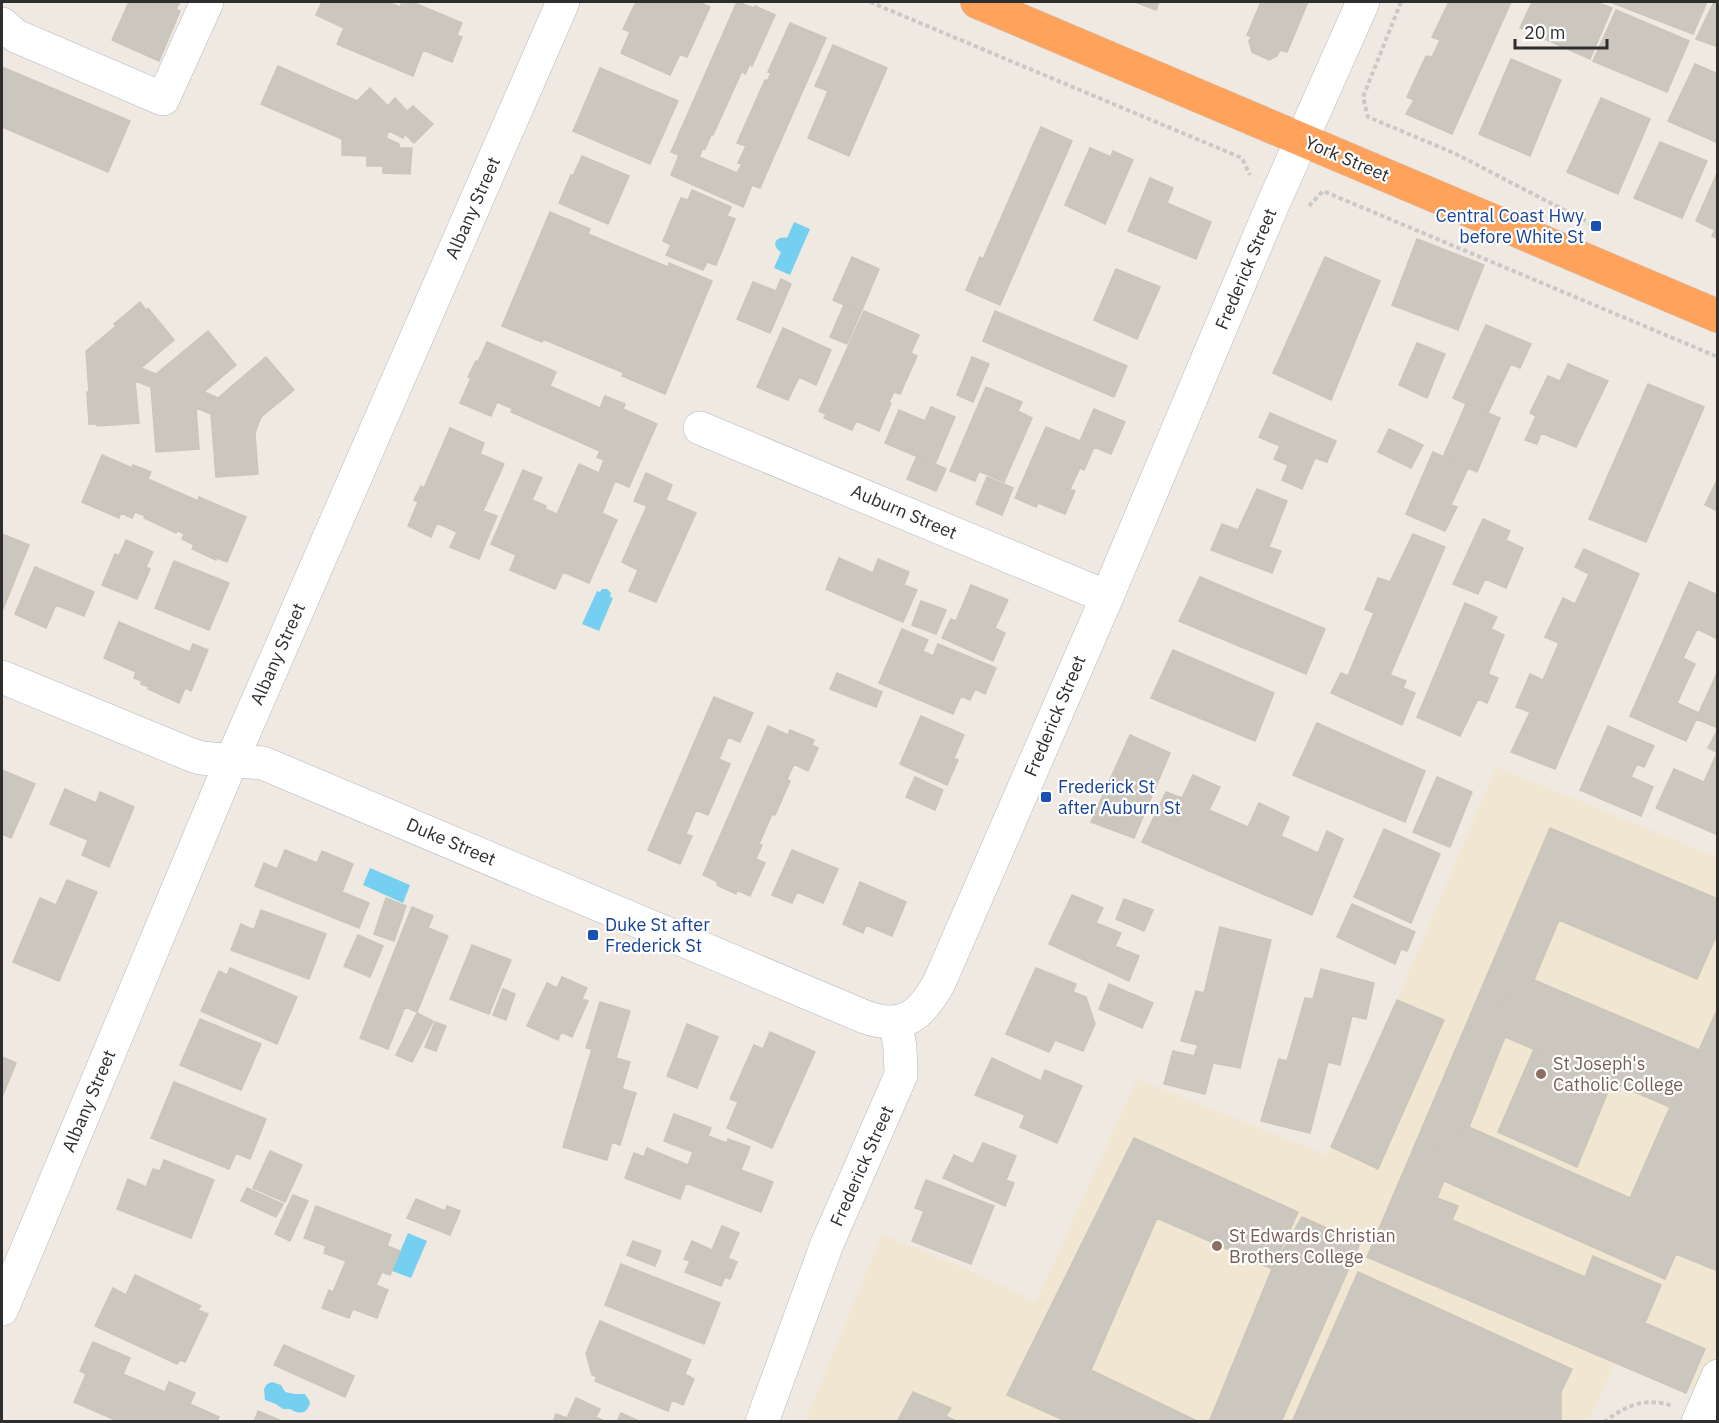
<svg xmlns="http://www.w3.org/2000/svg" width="1719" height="1423" viewBox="0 0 1719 1423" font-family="'IBM Plex Sans',sans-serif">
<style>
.education{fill:#f0e6d1}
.water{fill:#75cff0}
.building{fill:#cbc7bf;stroke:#cbc5ba;stroke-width:1.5}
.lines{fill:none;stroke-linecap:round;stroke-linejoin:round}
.minor-casing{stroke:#b4b7c1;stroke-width:34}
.highway-casing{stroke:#c9c9c9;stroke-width:34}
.path{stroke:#c9c9c9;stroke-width:4;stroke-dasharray:4.5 3;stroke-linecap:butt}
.minor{stroke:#fff;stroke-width:33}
.highway{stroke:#ffa35c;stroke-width:33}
.transit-dot{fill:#1a4fb4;stroke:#fff;stroke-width:2}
.education-dot{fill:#8d6e63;stroke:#fff;stroke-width:2}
.labels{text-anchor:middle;stroke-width:4.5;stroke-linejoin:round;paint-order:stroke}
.street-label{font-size:18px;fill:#2e2e2e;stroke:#fff}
.transit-label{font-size:18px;fill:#164399;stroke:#fff;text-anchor:start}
.education-label{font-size:18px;fill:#785e54;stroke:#fff;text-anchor:start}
</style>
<rect width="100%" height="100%" fill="#efe9e1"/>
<!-- education -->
<path class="education" d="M1496,767l221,90v543l-28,-12 -3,5 -71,-30 -26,58 -784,1 77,-188 87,36 67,32 101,-223 190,76 70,-155z"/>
<!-- water -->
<path class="water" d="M794,222l16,7 -20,46 -16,-7 7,-16c-11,-6 -5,-17 6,-14z
M602,589h5l4,4 -1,4 3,1 -14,33 -17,-7 15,-33 3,1z
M370,868l40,17 -7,18 -40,-18z
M408,1233l19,8 -16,37 -19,-7z
M272,1382l9,3 4,7 10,2h10l5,8c-2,12 -11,13 -20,7h-7l-7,-5 -11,-4 -1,-11 3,-5z"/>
<!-- building -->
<path class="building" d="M129,2h51l-4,7 4,2 -21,50 -47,-21z
M322,2h66l12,5 2,-5h10l50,21 -5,12 5,2 -10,25 -29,-12 -10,26 -76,-32 7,-16 -28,-13z
M636,2h62l12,5 -23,50 -7,-3 -10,21 -49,-22 9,-21 -7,-3z
M737,2l17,6 1,-2 20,9 -23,51 -1,-4 -6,12 -3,-3 -29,64 -1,-2 -7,16 -2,-1 -4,9 38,16 5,-9 -4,-1 8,-17 -9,-3 28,-63 2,1 4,-8 -3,-1 22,-49 36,15 -66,150 -8,-3 -9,22 -72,-32 8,-20 -8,-3z
M1135,2h24l-3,8z
M1261,2h47l-21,50 -7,-2 -3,6 -8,4 -17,-8 -3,-11 2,-4 -4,-2z
M1449,2h62l-59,132 -46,-20 8,-14 -7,-3 19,-41 6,1 8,-17 -8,-3z
M1532,2h64l16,6 -22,51 -70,-31z
M1610,2h97l-14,32z
M1714,2h4v45l-22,-8z
M1616,10l73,31 -22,51 -74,-31z
M833,45l54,23 -38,88 -41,-18 20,-47 -13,-5z
M1511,59l50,21 -31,76 -51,-22z
M1695,64l23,10v64l-2,4 -48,-21z
M278,66l79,35 13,-13 18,18 7,-8 12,13 6,-5 20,18 -19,19 -9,-9 -2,4 -14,-7 -3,7 13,6v4h13l-2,26 -27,-1v-7h-16v-10l-25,-1v-16l-81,-35z
M2,67l128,54 -22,51 -106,-45z
M600,68l78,33 -28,63 -77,-33z
M1601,98l49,21 -32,75 -51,-22z
M1041,127l31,14 -72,164 -34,-15 14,-33 3,2z
M1660,142l47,19 -25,57 -48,-20z
M1090,148l21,9 2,-6 20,9 -28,64 -40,-19z
M582,156l47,20 -21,48 -49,-21 12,-28 2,1z
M1718,171v68l-6,-3 3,-6 -19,-9z
M1150,178l23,10 -6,15 44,19 -15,37 -68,-28z
M692,190l39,17 -4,9 8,3 -19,46 -9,-3 -4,8 -37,-15 5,-10 -8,-4 18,-43 7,2z
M550,212l40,17 -2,5 80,33 1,-4 43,18 -47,113 -43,-18 2,-3 -81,-34 -1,3 -40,-16z
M1417,239l67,26 -26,65 -66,-25z
M852,257l27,12 -18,43 -28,-12z
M1325,257l55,24 -49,119 -58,-27z
M1116,269l44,18 -23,52 -43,-19z
M781,279l10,5 -21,49 -33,-14 16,-37 23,9z
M140,302l6,8 2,-2 26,32 -33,28 15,6 52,-43 28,34 -32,27 14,6 48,-41 28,33 -33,27 -6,16 3,41 -42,3 -5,-63 -15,-6 3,41 -43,3 -5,-65 -16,-6 4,42 -42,3v-2h-8l-2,-32h2l-3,-41 30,-25 -2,-2z
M844,305l17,7 -14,32 -17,-7z
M864,311l55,24 -8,18 6,3 -17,38 -6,-2 -5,10 2,1 -12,28 -23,-10 -4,9 -28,-12 2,-4 -7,-3z
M995,311l132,55 -13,31 -131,-56z
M1486,325l45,19 -11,24 -9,-4 -23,49 -35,-15z
M783,328l48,22 -15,35 -17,-8 -11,23 -31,-13z
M487,342l69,30 -6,14 50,22 5,-12 20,8 -2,5 34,15 -28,63 -14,-6 -13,32 15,7 -28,63 -26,-11 -8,17 -45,-19 6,-15 -25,-11 32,-74 19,8 -10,22 14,6 -1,3 12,5 22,-50 20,9 5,-13 -7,-3 3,-6 -89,-39 2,-3 -16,-7 -6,14 -31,-13 11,-25 -3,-1 8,-16 2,1z
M1417,343l28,11 -18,44 -28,-13z
M972,357l17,7 -16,38 -16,-7z
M1568,364l40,17 -32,66 -35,-14 -4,11 -12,-4 11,-24 -6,-3 18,-37 12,5z
M1648,384l56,23 -58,135 -57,-23z
M986,387l36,15 -4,9 14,7 -28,64 -25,-11 -4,10 -25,-10z
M1466,404l34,14 -23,54 -34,-15z
M931,407l24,10 -20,47 -50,-21 14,-33 26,11z
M1094,409l31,13 -14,32 -17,-7 -10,23 -4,-2 -10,21 5,2 -10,23 -27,-11 -2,4 -21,-9 31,-71 34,14z
M1270,413l66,28 -9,21 -12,-4 -13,31 -20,-9 6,-15 -14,-6 6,-13 -21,-9z
M450,428l34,15 -4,11 24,10 -21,47 14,5 -18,43 -29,-12 7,-15 -20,-9 -6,14 -23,-11 10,-24 -4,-2 7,-14 3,2z
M1389,429l34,16 -12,23 -33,-16z
M1433,452l35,16 -17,37 6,2 -12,24 -39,-17z
M102,455l30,13 1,-3 18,7 -3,7 50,22 1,-4 47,20 -19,45 -10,-4 -1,2 -24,-11 2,-4 -12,-6 2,-5 -7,-4 -1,3 -32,-15 1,-2 -10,-4 -3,6 -11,-5 -2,5 -37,-16z
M917,456l29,13 -10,22 -29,-12z
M646,473l26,12 -6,15 30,13 -40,89 -27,-11 9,-21 -16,-8 25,-56 -13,-5z
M987,477l26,11 -11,27 -26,-11z
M1718,478v33l-13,-6z
M1257,489l30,12 -18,46 12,4 -9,22 -61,-23 11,-26 16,6z
M1483,519l27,12 -4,9 17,8 -17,40 -21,-9 -7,15 -25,-10z
M2,534l27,11 -26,64 -1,-1z
M1413,534l32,13 -55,128 -36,-14 20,-48 -9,-4 13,-31 12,4z
M126,540l27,12 -7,15 4,2 -13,30 -35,-14 13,-31 4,2z
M1584,549l55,25 -84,195 -44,-17 19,-40 -14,-5 14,-33 13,6 16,-37 -14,-6 18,-39 12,6 14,-30 -14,-7z
M839,558l34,15 5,-14 31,13 -5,13 13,5 -14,32 -77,-33z
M174,561l55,22 -20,47 -54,-22z
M35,567l59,25 -10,24 -28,-11 -10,23 -31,-14z
M1200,577l125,52 -19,45 -127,-53z
M1689,582l29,13v44l-21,-10 -14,29 12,6 -18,39 22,10 -13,28 -56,-25z
M971,585l37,15 -13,28 10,5 -12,28 -51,-23 9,-19 5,2z
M921,601l25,9 -10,24 -24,-9z
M1465,603l32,14 -6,12 13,6 -16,39 10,4 -11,25 -9,-4 -18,37 -43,-19z
M119,622l71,30 3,-8 15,6 -17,41 -6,-3 -6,15 -31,-14 1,-2 -8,-3 1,-3 -8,-3 2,-6 -32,-14z
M902,629l26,11 -5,11 10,5 5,-12 58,24 -11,26 -10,-5 -5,11 -9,-4 -8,18 -74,-31z
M1173,650l101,43 -19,48 -104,-43z
M1354,661l52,20 -3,7 12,5 -13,32 -71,-32 10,-20 7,3z
M1718,671v57l-22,-9z
M837,673l45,19 -6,15 -46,-18z
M714,697l39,16 -13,29 -12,-5 -9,22 11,5 -22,51 -12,-5 -10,24 6,2 -12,28 -32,-14z
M921,716l43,19 -10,23 4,2 -11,25 -47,-21z
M1317,723l108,48 -20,51 -112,-47z
M768,726l20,9 2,-5 24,10 -2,5 6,3 -10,23 -14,-7 -7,15 3,2 -15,34 -3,-1 -13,30 3,1 -6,14 9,4 -15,33 -13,-6 -1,4 -19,-9 1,-3 -15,-7z
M1608,726l46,20 -10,21 -7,-3 -6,13 22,10 -12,29 -61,-26z
M1718,729v24l-10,-5z
M1130,735l40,18 -36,85 -43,-16z
M1717,753l1,82 -62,-27 18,-39 30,13z
M2,770l33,14 -24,54 -9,-4z
M1193,775l27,12 -11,23 39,17 11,-24 30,14 -8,19 37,17 9,-22 16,8 -31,76 -170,-73 24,-50 16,6z
M915,777l28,13 -8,20 -29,-13z
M1437,777l35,15 -22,55 -37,-15z
M65,789l31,14 4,-11 34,15 -25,60 -27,-12 6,-15 -38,-16z
M1550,828l168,71v33l-21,47 -138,-59 -25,60 -35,21 6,36 -36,90 -34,20 9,34 -7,17 21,8 -6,14 133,57 8,-21 68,29 -16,38 60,26 -19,44 -319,-136z
M1384,829l56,25 -29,69 -57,-26z
M285,850l32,13 5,-12 31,13 -11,28 27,11 -10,25 -104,-42 9,-23 13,6z
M792,850l46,19 -15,34 -26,-11 -5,11 -20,-8z
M67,880l30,12 -38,89 -46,-19 27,-64 16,7z
M860,882l46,20 -14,34 -26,-11 -3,8 -20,-9z
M1072,895l31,13 -7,15 25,10 -6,13 24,10 -10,25 -80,-37z
M386,898l20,8 -12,35 -20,-7z
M1124,899l29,11 -9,21 -28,-12z
M1352,904l63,28 -8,19 -6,-2 -6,15 -58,-27z
M412,907l21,9 -5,12 20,8 -31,76 -12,-5 -17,42 -28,-11z
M261,910l65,24 -17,45 -78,-29 10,-26 13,6z
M1220,927l51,13 -31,128 -27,-5 -8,31 -41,-10 9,-33 21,5 4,-11 -17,-4 15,-50 8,2z
M358,935l25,11 -13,31 -26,-11z
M472,945l39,15 -22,54 -39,-15z
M230,968l67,29 -20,47 -76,-33 18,-40 8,4z
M1036,968l40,16 -3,8 13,5 9,27 -12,27 -28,-11 -6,12 -43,-18z
M1321,969l53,14 -8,36 -14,-3 -12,49 -12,-3 -18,71 -49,-12 18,-62 8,2 18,-63 8,1z
M562,977l25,11 -5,11 6,2 -16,36 -11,-5 -3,8 -31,-14 20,-43 10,5z
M1534,980l165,70 19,-42v263l-42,-17 -11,25 -221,-98 -9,-34 34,-20 161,71 40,-91 -165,-70 -6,-36z
M1109,984l44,19 -11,25 -43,-19z
M503,989l12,5 -9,26 -13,-5z
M1397,1000l47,20 -66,149 -47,-22z
M600,1002l30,9 -14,47 14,4 -8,27 14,4 -16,52 -8,-3 -5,18 -44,-13 29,-98 -6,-1z
M417,1013l16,8 -21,41 -16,-7z
M200,1019l61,25 -20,46 -61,-25z
M435,1022l11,4 -10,25 -11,-4z
M687,1024l31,13 -21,51 -30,-12z
M770,1032l45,20 -43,96 -45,-20 11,-26 -8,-3 24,-54 9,4z
M1534,1049l78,33 -35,85 -79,-35z
M2,1057l14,6 -14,34z
M992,1058l49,23 4,-11 37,16 -25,57 -37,-16 5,-12 -50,-20z
M174,1082l92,37 -16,40 -14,-6 -7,16 -78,-31z
M674,1114l37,14 -3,8 19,7 1,-4 22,8 -9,23 32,12 -12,30 -75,-29 -6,16 -55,-21 9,-25 10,4 3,-9 41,17 5,-13 -29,-11z
M1134,1138l164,74 -26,57 -115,-51 -66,152 108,52h-131l-61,-27z
M983,1143l33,13 -10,24 8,3 -9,23 -62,-28 11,-23 19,9z
M270,1151l32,14 -17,37 -32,-14z
M164,1160l50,20 -23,58 -74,-29 11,-30 18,8 7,-18 7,2z
M926,1180l68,26 -23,58 -59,-23 12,-30 -9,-3z
M247,1188l36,16 -7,13 -35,-16z
M293,1195l15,6 -18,40 -15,-7z
M416,1199l29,12 2,-5 13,5 -10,24 -43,-17z
M316,1206l75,29 -4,11 13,5 -10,24 -8,-3 -6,13 12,5 -11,28 -24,-9 -4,9 -27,-10 7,-18 4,2 13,-31 -22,-8 2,-7 -22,-8z
M1302,1217l58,26 -79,179h-72l63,-153z
M722,1226l17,7 -11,25 9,4 -7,17 -5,-2 -4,9 -36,-14 5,-11 -6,-2 8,-18 20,9z
M633,1241l28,10 -6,15 -28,-11z
M621,1264l99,39 -16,41 -99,-39z
M1358,1272l214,97 -11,23v30h-269z
M135,1275l66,31 -3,4 10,4 -23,48 -5,-2 -3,4 -82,-38 18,-38 13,7z
M600,1321l91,39 -6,14 9,5 -11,26 -11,-5 -4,11 -73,-30 2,-4 -5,-2 -6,-22z
M93,1342l37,16 -7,16 42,18 4,-10 26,11 -5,11 29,13 -2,5h-97l-46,-20 12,-28 -6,-3z
M284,1345l70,31 -9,21 -71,-32z
M913,1392l38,16 -5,8 12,6h-61z
M576,1398l24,11 -4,8 10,5h-53l3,-8 11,4z
M258,1411l26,11h-30z
M621,1413l20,9h-24z"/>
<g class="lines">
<!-- minor casing -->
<g class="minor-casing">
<path id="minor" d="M2,24l14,12 147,63 44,-97
M700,428l407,169
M2,677l187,77 12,4 62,5 602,254c39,14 56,-2 74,-34l168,-386 166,-393 90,-202
M2,1309l229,-547 332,-760
M762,1422l65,-178 74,-169 -1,-27 -4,-25
M1698,1422l20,-46"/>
</g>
<!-- highway casing -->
<g class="highway-casing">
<path id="highway" d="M977,2l741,314"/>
</g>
<!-- path -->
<path class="path" d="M870,2l372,156 8,17
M1401,2l-38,95 5,20 86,36 145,75
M1309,206l14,-15 395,166
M1604,1422c23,-17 40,-25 69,-16"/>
<!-- minor -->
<use href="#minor" class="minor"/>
<!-- highway -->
<use href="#highway" class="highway"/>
</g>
<!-- markers -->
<g class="transit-dot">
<rect x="1590" y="220" width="12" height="12" rx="3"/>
<rect x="1040" y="791" width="12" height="12" rx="3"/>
<rect x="587" y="929" width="12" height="12" rx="3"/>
</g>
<g class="education-dot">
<circle cx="1541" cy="1074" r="6"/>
<circle cx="1217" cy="1246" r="6"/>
</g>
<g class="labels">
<!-- street labels -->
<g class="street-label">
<text transform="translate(1347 159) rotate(23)" y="6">York Street</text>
<text transform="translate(473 208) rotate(-66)" y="6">Albany Street</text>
<text transform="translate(1246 269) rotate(-67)" y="6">Frederick Street</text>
<text transform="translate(904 512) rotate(23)" y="6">Auburn Street</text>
<text transform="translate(278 654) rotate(-66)" y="6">Albany Street</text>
<text transform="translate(1055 716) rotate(-67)" y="6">Frederick Street</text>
<text transform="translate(451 842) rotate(23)" y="6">Duke Street</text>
<text transform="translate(89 1101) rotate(-67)" y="6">Albany Street</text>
<text transform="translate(862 1166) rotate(-66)" y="6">Frederick Street</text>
</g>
<!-- transit labels -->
<g class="transit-label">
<text x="1584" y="222" text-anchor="end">Central Coast Hwy<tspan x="1584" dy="21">before White St</tspan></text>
<text x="1058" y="793">Frederick St<tspan x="1058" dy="21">after Auburn St</tspan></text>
<text x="605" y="931">Duke St after<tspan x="605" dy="21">Frederick St</tspan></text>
</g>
<!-- education labels -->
<g class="education-label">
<text x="1553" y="1070">St Joseph's<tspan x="1553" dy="21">Catholic College</tspan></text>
<text x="1229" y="1242">St Edwards Christian<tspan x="1229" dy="21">Brothers College</tspan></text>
</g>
</g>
<!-- border -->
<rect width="1719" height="1423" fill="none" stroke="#2e2e2e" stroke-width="6"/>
<!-- scale -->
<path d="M1515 39v9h92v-9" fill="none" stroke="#2e2e2e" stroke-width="3"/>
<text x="1524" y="39" font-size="18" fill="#2e2e2e" stroke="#ffffff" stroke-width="4.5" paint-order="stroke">20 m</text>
</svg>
